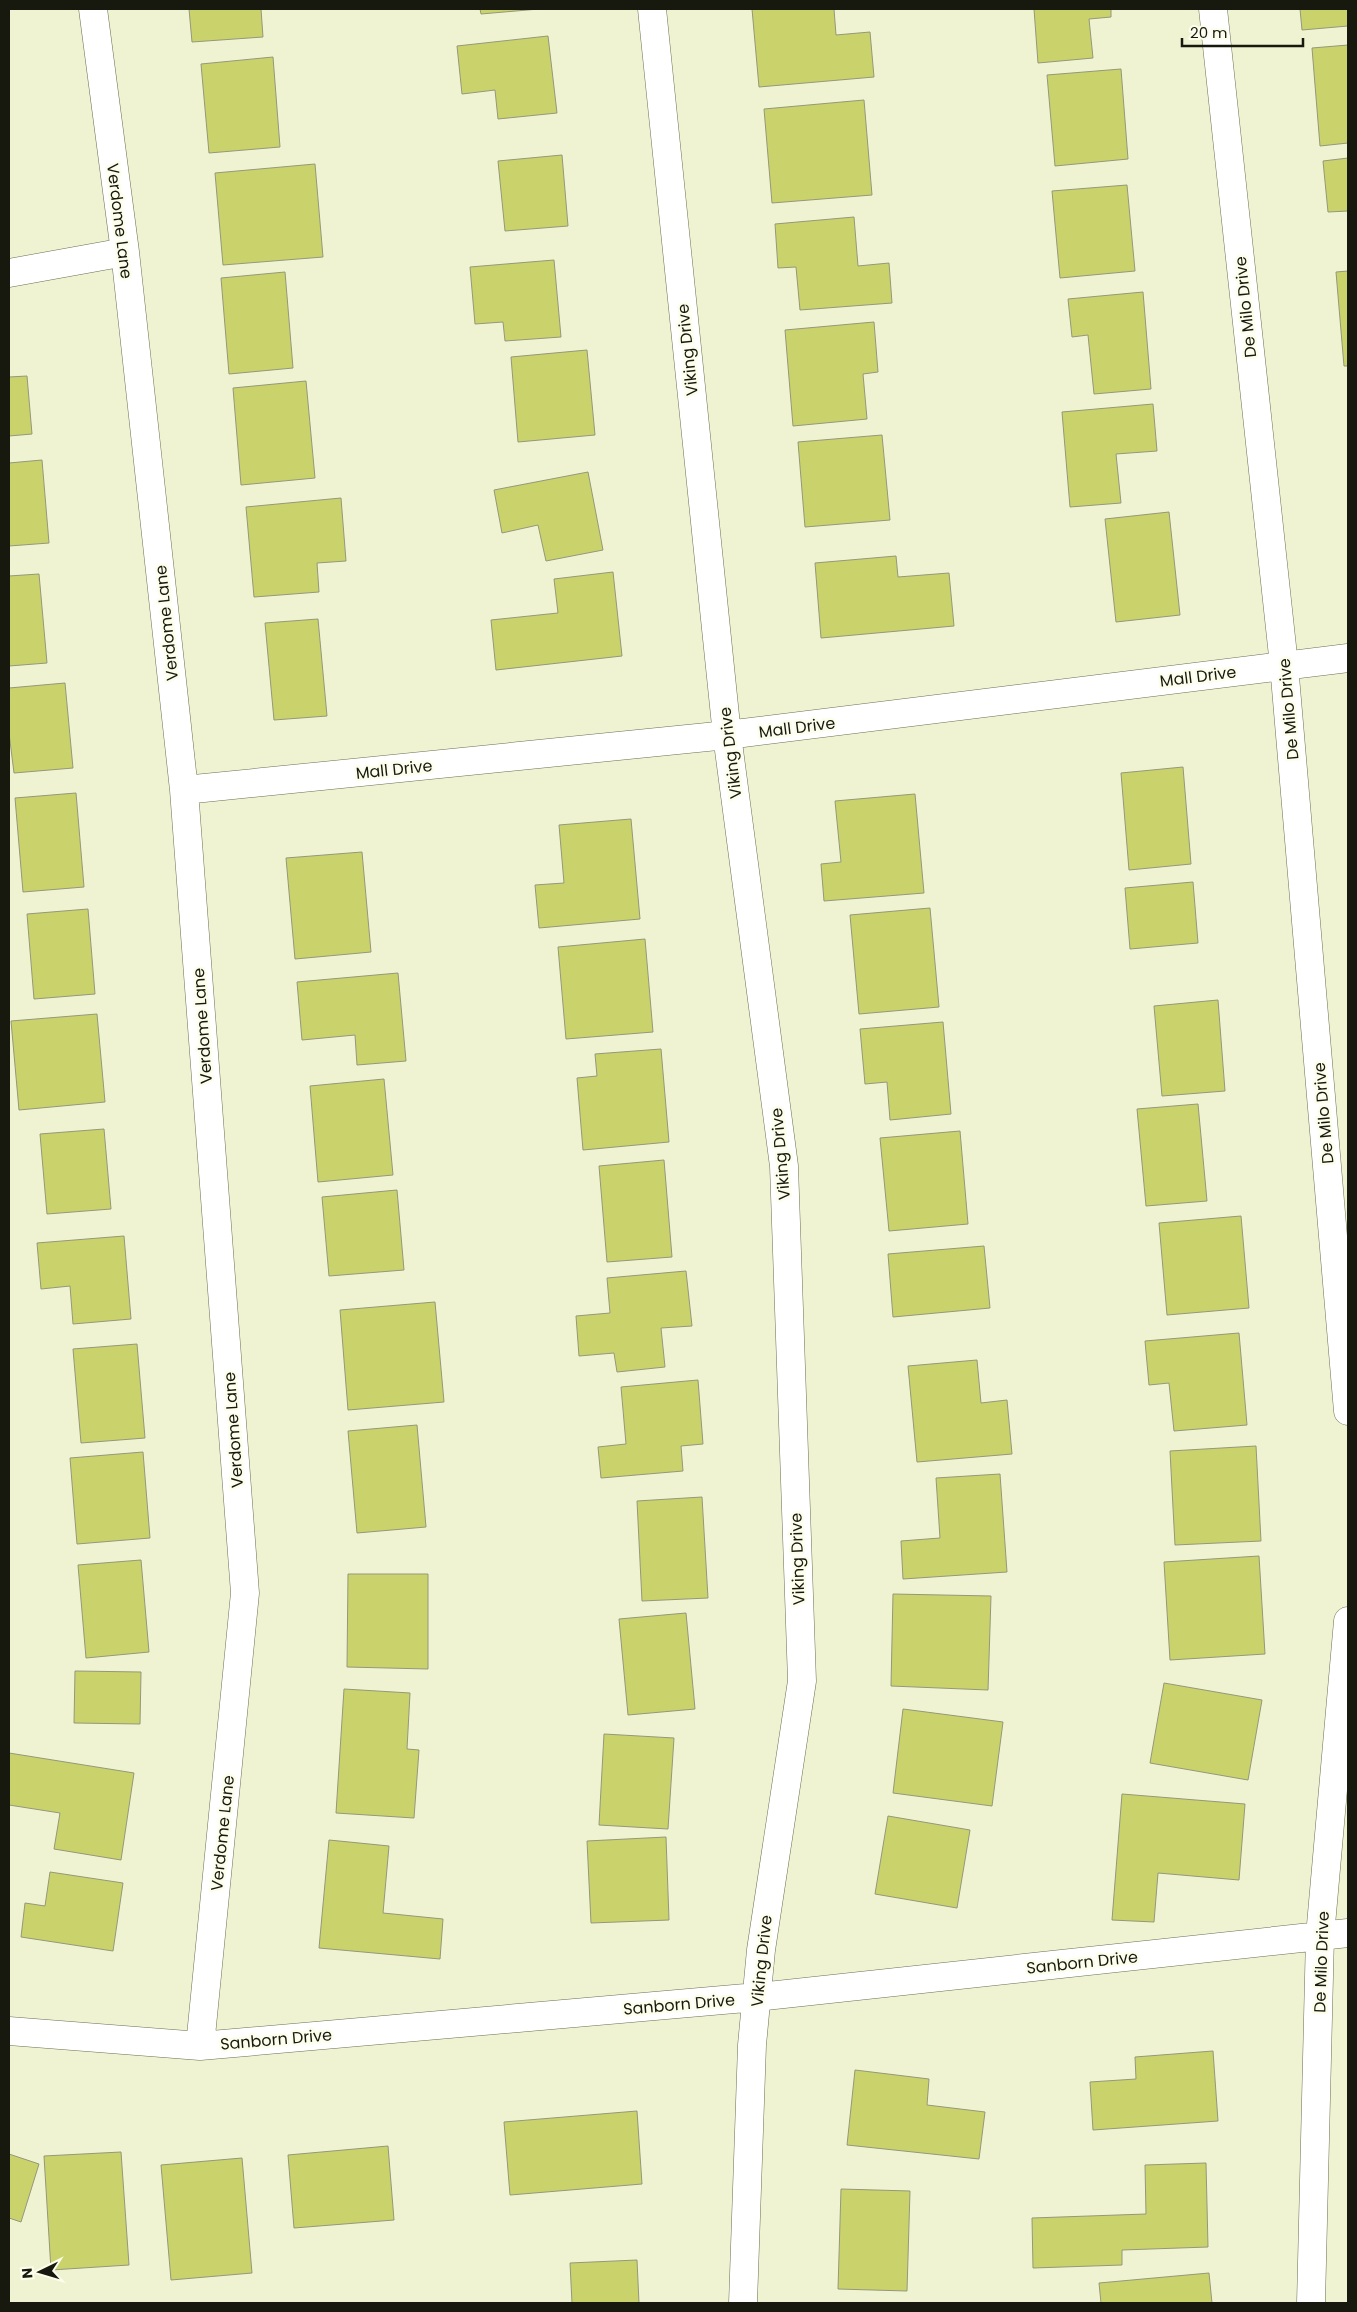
<svg xmlns="http://www.w3.org/2000/svg" width="1357" height="2312" viewBox="0 0 1357 2312" font-family="Poppins,sans-serif">
<style>
.building{fill:#cad36b;stroke:#94987a}
.lines{fill:none;stroke-linecap:round;stroke-linejoin:round}
.street-casing{stroke:#6c6f53;stroke-width:29}
.street{stroke:#fff;stroke-width:28}
.labels{text-anchor:middle;stroke-width:5;stroke-linejoin:round;paint-order:stroke}
.street-label{font-size:16px;fill:#18190e;stroke:#fcfeeb}
</style>
<rect width="100%" height="100%" fill="#eff3d2"/>
<!-- building -->
<path class="building" d="M189,9h72l2,28 -71,5z
M480,9h59l-58,5z
M752,9h82l2,26 34,-3 4,45 -115,10z
M1034,9h77v8l-22,2 4,39 -55,5z
M1300,9h48v17l-46,4z
M548,36l9,77 -59,6 -3,-29 -33,4 -5,-48z
M1348,45v98l-28,3 -8,-98z
M273,57l7,90 -71,6 -8,-89z
M1121,69l7,90 -73,7 -8,-91z
M864,100l8,95 -100,8 -8,-94z
M562,155l6,71 -63,5 -7,-70z
M1348,158v53l-20,1 -5,-51z
M315,164l8,93 -100,8 -8,-92z
M1127,185l8,86 -75,7 -8,-87z
M854,217l4,49 31,-3 3,40 -92,7 -4,-43 -18,1 -3,-44z
M554,260l7,77 -56,4 -2,-19 -28,2 -5,-57z
M1348,271v95h-4l-8,-94z
M285,272l8,96 -64,6 -8,-96z
M1143,292l8,97 -57,5 -6,-59 -16,2 -4,-38z
M874,322l4,50 -15,2 4,45 -74,7 -8,-96z
M587,350l8,85 -77,7 -7,-85z
M27,376l5,58 -23,2v-59z
M306,381l9,97 -74,7 -8,-97z
M1153,404l4,47 -41,3 5,49 -51,4 -8,-95z
M882,435l8,85 -85,7 -7,-85z
M42,460l7,83 -40,3v-83z
M588,472l15,78 -57,11 -8,-36 -36,8 -8,-43z
M341,498l5,63 -29,2 2,29 -65,5 -8,-90z
M1169,512l11,103 -64,7 -11,-103z
M896,556l2,21 51,-4 5,53 -133,12 -6,-75z
M613,572l9,84 -126,14 -5,-50 67,-7 -4,-34z
M39,574l8,89 -38,3v-90z
M318,619l9,97 -53,4 -9,-97z
M65,683l8,85 -59,5 -5,-40v-45z
M1183,767l8,97 -62,6 -8,-97z
M76,793l8,94 -61,5 -8,-94z
M915,794l9,99 -100,8 -3,-37 20,-2 -6,-61z
M631,819l9,100 -101,9 -4,-43 29,-2 -5,-58z
M362,852l9,100 -76,7 -9,-101z
M1193,882l5,61 -68,6 -5,-61z
M930,908l9,99 -80,7 -9,-99z
M88,909l7,85 -61,5 -7,-85z
M645,939l8,93 -87,7 -8,-92z
M398,973l8,88 -49,4 -2,-30 -53,5 -5,-58z
M1218,1000l7,91 -63,5 -8,-90z
M97,1014l8,88 -86,8 -8,-89z
M943,1022l8,92 -61,6 -3,-38 -22,2 -5,-55z
M661,1049l8,93 -86,8 -6,-72 20,-2 -2,-22z
M384,1079l9,96 -75,7 -8,-96z
M1198,1104l9,97 -61,5 -9,-97z
M104,1129l7,80 -64,5 -7,-80z
M960,1131l8,93 -79,7 -9,-93z
M664,1160l8,97 -65,5 -8,-96z
M397,1190l7,80 -75,6 -7,-79z
M1241,1216l8,92 -82,7 -8,-92z
M124,1236l7,83 -58,5 -3,-38 -29,3 -4,-46z
M984,1246l6,62 -97,9 -5,-63z
M686,1271l6,55 -31,2 4,39 -48,5 -3,-19 -35,3 -3,-40 34,-3 -3,-35z
M435,1302l9,100 -96,8 -8,-100z
M1239,1333l8,92 -73,6 -5,-48 -20,2 -4,-44z
M137,1344l8,94 -64,5 -8,-94z
M977,1360l4,43 26,-3 5,54 -95,8 -9,-96z
M698,1380l5,64 -22,2 2,25 -82,7 -3,-31 28,-3 -5,-57z
M417,1425l9,102 -69,6 -9,-102z
M1256,1446l5,95 -86,4 -5,-94z
M143,1452l7,86 -73,6 -7,-86z
M1000,1474l7,98 -104,7 -2,-38 39,-3 -4,-60z
M702,1497l6,101 -66,3 -5,-100z
M1259,1556l6,98 -95,6 -6,-98z
M141,1560l8,92 -63,6 -8,-93z
M348,1574h80v95l-81,-2z
M893,1594l98,2 -3,94 -97,-4z
M686,1613l9,96 -67,6 -9,-96z
M75,1671l66,1 -1,52 -66,-1z
M1164,1683l98,17 -14,80 -98,-17z
M344,1689l66,4 -3,56 12,1 -5,68 -78,-5z
M903,1709l100,13 -11,84 -99,-13z
M604,1734l70,4 -6,91 -69,-4z
M9,1753l125,20 -13,87 -67,-11 6,-36 -51,-8z
M1122,1794l123,10 -6,76 -81,-7 -4,49 -42,-2z
M888,1816l82,14 -13,78 -82,-14z
M666,1837l3,83 -78,3 -4,-82z
M329,1840l60,6 -6,67 60,6 -3,40 -121,-11z
M50,1872l73,11 -10,68 -92,-14 4,-34 20,3z
M1213,2051l5,70 -125,9 -3,-48 46,-3 -1,-22z
M855,2070l74,9 -2,26 58,7 -6,47 -132,-14z
M637,2111l5,73 -132,11 -6,-73z
M388,2146l6,74 -100,8 -6,-73z
M121,2152l8,113 -78,5 -7,-114z
M9,2154l30,10 -18,58 -12,-4z
M242,2158l10,115 -81,7 -10,-115z
M1206,2163l2,84 -86,3v15l-89,3 -1,-50 114,-4 -1,-49z
M841,2189l69,2 -3,100 -69,-2z
M637,2260l2,43h-67l-2,-40z
M1209,2273l3,30h-111l-2,-20z"/>
<g class="lines">
<!-- street casing -->
<g class="street-casing">
<path id="street" d="M93,9l32,243 59,538 61,803 -45,453
M652,9l75,726 57,431 18,515 -41,269 -9,95 -9,258
M1213,9l71,656 64,746
M9,273l116,-21
M184,790l543,-55 621,-77
M9,2031l191,15 557,-49 591,-64
M1311,2303l9,-367 28,-315"/>
</g>
<!-- street -->
<use href="#street" class="street"/>
</g>
<g class="labels">
<!-- street labels -->
<g class="street-label">
<text transform="translate(120 221) rotate(83)" y="6">Verdome Lane</text>
<text transform="translate(1245 307) rotate(-96)" y="6">De Milo Drive</text>
<text transform="translate(687 350) rotate(-96)" y="6">Viking Drive</text>
<text transform="translate(166 623) rotate(-96)" y="6">Verdome Lane</text>
<text transform="translate(1198 676) rotate(-7)" y="6">Mall Drive</text>
<text transform="translate(1288 709) rotate(-95)" y="6">De Milo Drive</text>
<text transform="translate(797 727) rotate(-7)" y="6">Mall Drive</text>
<text transform="translate(730 753) rotate(-97)" y="6">Viking Drive</text>
<text transform="translate(394 769) rotate(-6)" y="6">Mall Drive</text>
<text transform="translate(202 1026) rotate(-94)" y="6">Verdome Lane</text>
<text transform="translate(1323 1113) rotate(-95)" y="6">De Milo Drive</text>
<text transform="translate(780 1154) rotate(-95)" y="6">Viking Drive</text>
<text transform="translate(233 1430) rotate(-94)" y="6">Verdome Lane</text>
<text transform="translate(797 1559) rotate(-92)" y="6">Viking Drive</text>
<text transform="translate(222 1833) rotate(-84)" y="6">Verdome Lane</text>
<text transform="translate(761 1961) rotate(-84)" y="6">Viking Drive</text>
<text transform="translate(1082 1962) rotate(-6)" y="6">Sanborn Drive</text>
<text transform="translate(1321 1962) rotate(-88)" y="6">De Milo Drive</text>
<text transform="translate(679 2004) rotate(-5)" y="6">Sanborn Drive</text>
<text transform="translate(276 2039) rotate(-5)" y="6">Sanborn Drive</text>
</g>
</g>
<!-- border -->
<rect width="1357" height="2312" fill="none" stroke="#18190e" stroke-width="20"/>
<!-- north arrow -->
<g transform="translate(40 2272) rotate(265)" stroke="#fcfeeb" stroke-width="4" paint-order="stroke">
<path d="M0-4L9 19L0 12L-9 19Z" fill="#18190e"/>
<text y="-8" font-size="14" font-weight="bold" text-anchor="middle" fill="#18190e">N</text>
</g>
<!-- scale -->
<path d="M1182 38v8h121v-8" fill="none" stroke="#18190e" stroke-width="2.5"/>
<text x="1190" y="38" font-size="15" fill="#18190e" stroke="#fcfeeb" stroke-width="4" paint-order="stroke">20 m</text>
</svg>
